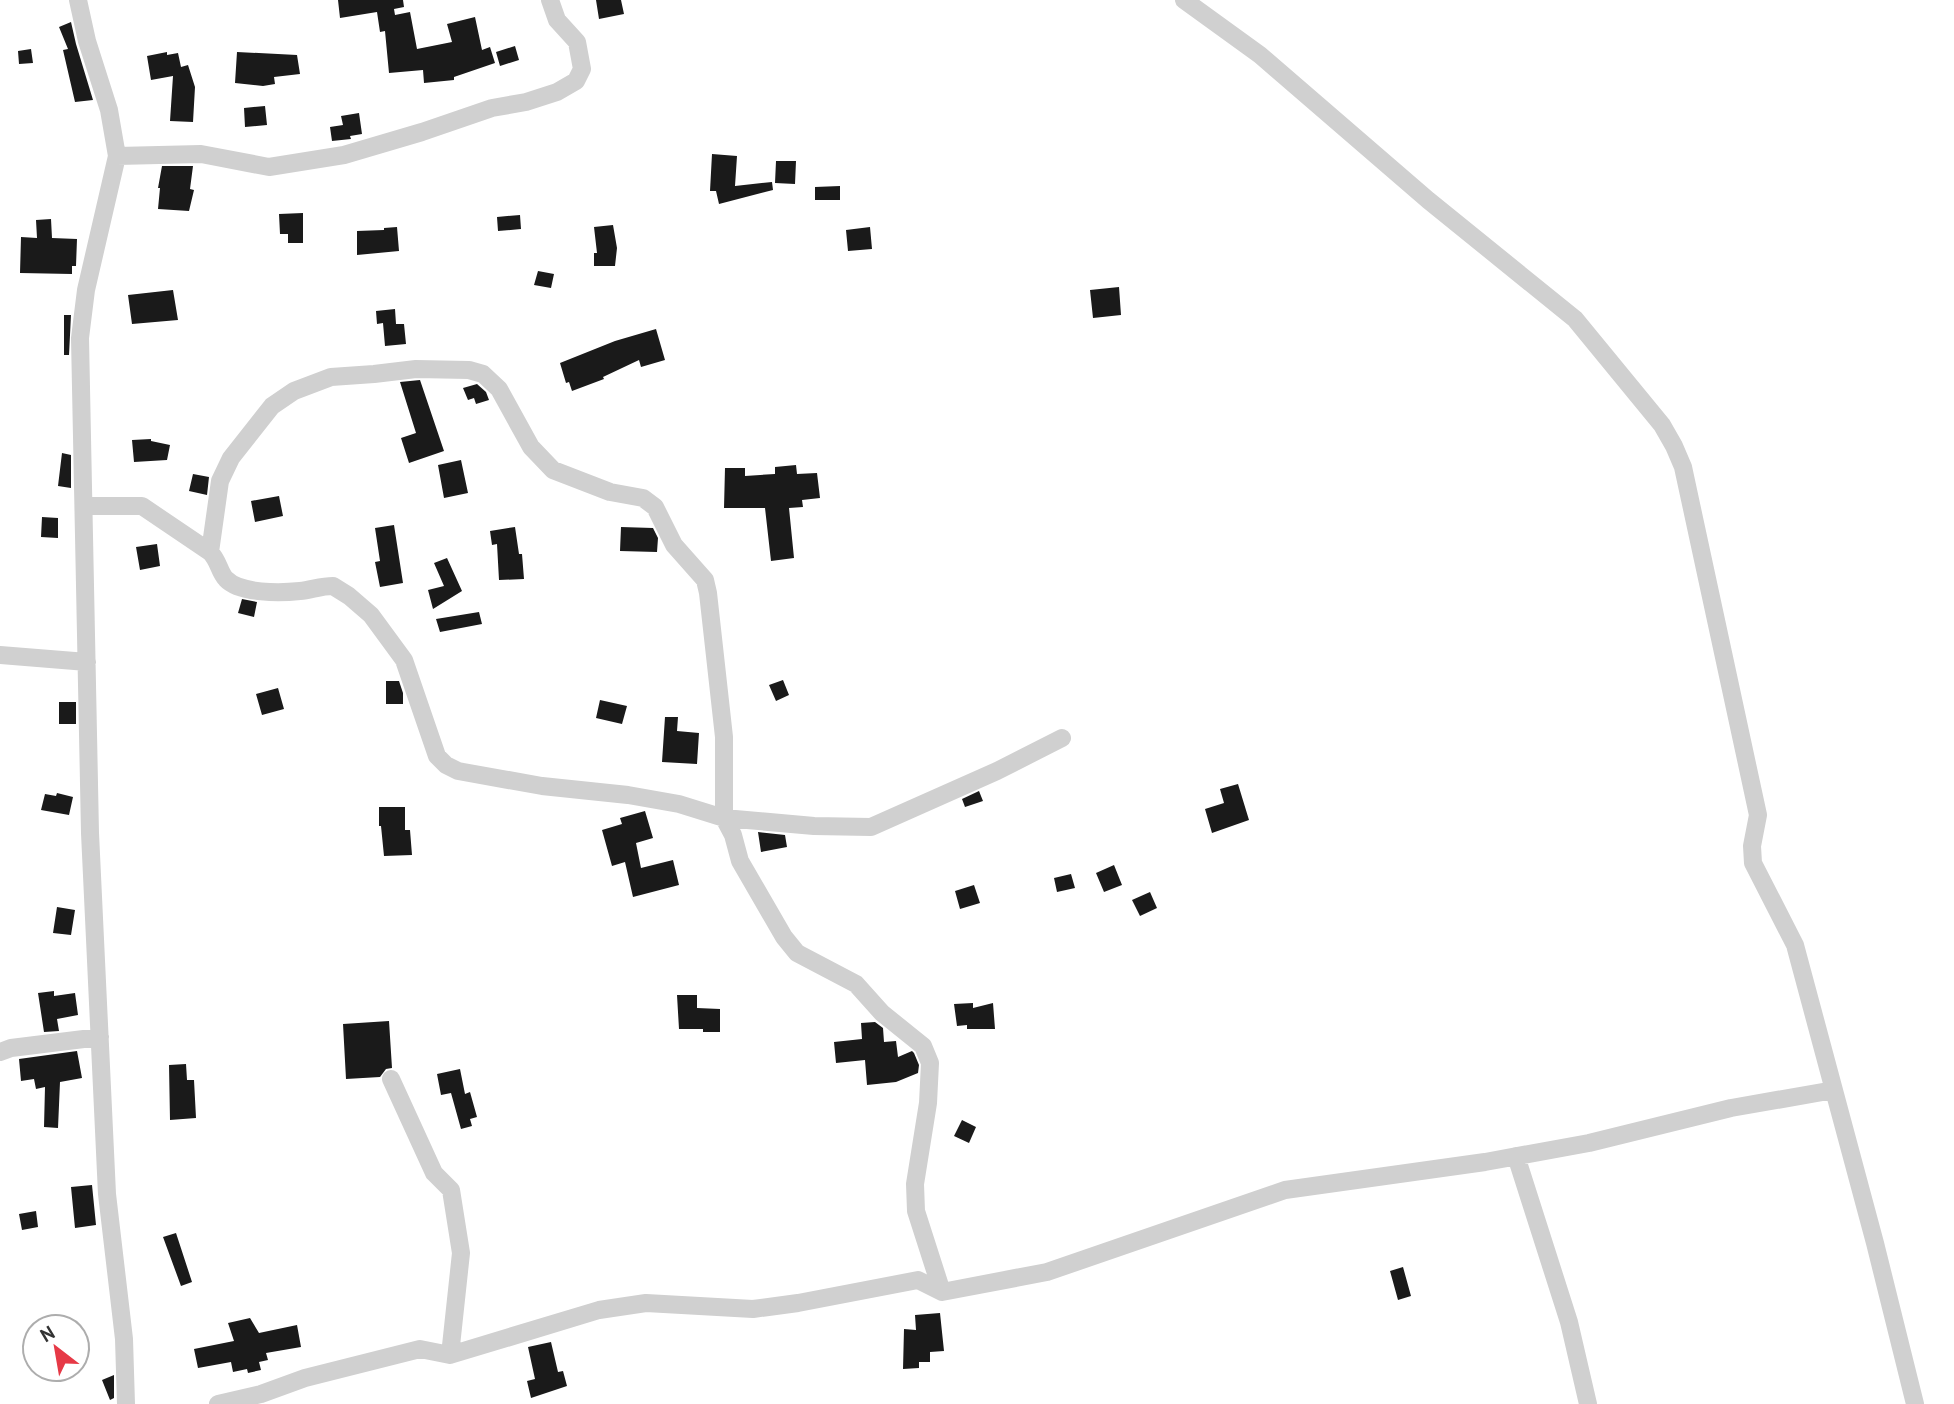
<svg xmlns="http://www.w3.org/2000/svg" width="1954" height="1404" viewBox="0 0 1954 1404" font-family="'PT Sans',sans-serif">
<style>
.building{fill:#1a1a1a}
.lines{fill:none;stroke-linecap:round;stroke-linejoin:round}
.street{stroke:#d0d0d0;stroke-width:18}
</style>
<rect width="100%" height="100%" fill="#fff"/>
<!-- building -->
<path class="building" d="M338,0h65l1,7 -10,2 1,6 15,-3 7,37 35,-7 -5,-18 28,-7 7,33 8,-3 5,16 -41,14v3l-30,3 -1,-13 -34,3 -4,-42 -5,1 -3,-20 -37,6z
M596,0h25l3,14 -25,5z
M71,22l5,22 17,56 -18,2 -12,-52 5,-1 -9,-22z
M515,46l4,14 -19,6 -4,-14z
M31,49l2,14 -14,1 -1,-13z
M167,52v3l11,-2 3,14 7,-2 7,22 -2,35 -23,-1 3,-45 -22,4 -4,-24z
M237,52l60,3 3,19 -26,3 1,7 -12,2 -28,-3z
M265,106l2,19 -22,2 -1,-19z
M359,113l3,21 -12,2 1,3 -19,2 -2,-14 13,-2 -2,-9z
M712,154l25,2 -2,30 37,-4 1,8 -54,14 -3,-13h-6z
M776,161h20l-1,23 -20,-1z
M193,166l-3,23 4,1 -5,21 -31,-2 2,-21h-2l4,-22z
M840,186v14h-25v-13z
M303,213v30h-15v-9h-8l-1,-20z
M520,215l1,14 -23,2 -1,-14z
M51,219l1,19 25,1 -1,27h-4v8l-52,-1 1,-36 16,1 -1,-18z
M613,225l4,23 -2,18h-21v-13h3l-3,-26z
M397,227l2,24 -42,4v-24l27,-1v-2z
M870,227l2,22 -24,2 -2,-21z
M538,271l16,3 -3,14 -17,-3z
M1119,287l2,28 -28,3 -3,-28z
M173,290l5,30 -46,4 -4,-29z
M395,309l1,15h8l2,20 -21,2 -2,-23 -6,1 -1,-13z
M64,315h7l-2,40h-5z
M656,329l9,31 -24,7 -2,-7 -36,17 1,2 -32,12 -3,-9 -3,1 -6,-20 55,-22z
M420,380l24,71 -35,12 -8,-25 15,-5 -16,-51z
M477,384l9,8 3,8 -13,4 -2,-6 -6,2 -5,-12z
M151,439v2l19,4 -3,15 -33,2 -2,-22z
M62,453l9,2v33l-13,-2z
M461,460l7,33 -24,5 -6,-33z
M796,465l1,9 20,-1 3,25 -18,2 1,7 -14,1 5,50 -23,3 -6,-53h-41l1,-40h20v8l30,-2v-7z
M193,474l16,3 -2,18 -18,-4z
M279,496l4,20 -28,6 -4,-21z
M42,517l16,1v20l-17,-1z
M394,525l9,58 -23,4 -5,-25 5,-1 -5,-33z
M515,527l4,27h3l2,25 -25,1 -2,-36 -5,1 -2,-14z
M621,527l32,1 5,10 -1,14 -37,-1z
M157,544l3,22 -20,4 -4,-23z
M447,558l15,33 -29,18 -5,-19 16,-4 -10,-23z
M242,599l15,3 -3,15 -16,-4z
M479,612l3,12 -42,8 -4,-13z
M783,680l6,15 -13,6 -7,-16z
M386,681h13l4,12v11h-17z
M278,688l6,21 -22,6 -6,-21z
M600,700l27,6 -5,18 -26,-6z
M59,702h17v22h-17z
M665,717h13l-1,14 22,2 -2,31 -35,-2z
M1238,784l11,36 -37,13 -7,-24 19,-6 -4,-14z
M979,791l4,10 -18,6 -3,-8z
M57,793l16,4 -4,18 -28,-5 4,-16 11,2z
M379,807h26v23h5l2,25 -28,1 -3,-30h-2z
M645,811l8,27 -17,5 5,25 32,-8 6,25 -46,12 -8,-35 -13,4 -10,-36 20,-6 -2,-6z
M758,832l27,3 2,12 -26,5z
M1114,865l8,20 -18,7 -8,-19z
M1071,874l4,14 -18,4 -3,-14z
M974,885l6,18 -20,6 -5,-18z
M1150,892l7,16 -17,8 -8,-16z
M57,907l18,3 -4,25 -18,-2z
M54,991v5l21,-3 3,22 -21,4 2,12 -15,1 -6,-39z
M677,995h20v13l23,1v23h-17v-3h-24z
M973,1003v5l20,-5 2,26h-28v-4l-10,1 -3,-22z
M389,1021l3,47 -6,1 -6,8 -34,2 -3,-55z
M875,1022l8,6 1,14 12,-1 2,16 14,-6 2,2 5,12 -1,8 -22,9 -29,3 -2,-25 -29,3 -2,-21 28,-3 -1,-16z
M77,1051l5,27 -22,4 -2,46 -14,-1 1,-40 -9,2 -2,-10 -13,2 -2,-22z
M186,1064l1,16h7l2,38 -26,2 -1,-55z
M460,1069l5,25 5,-2 7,25 -7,2 2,7 -11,3 -10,-36 -10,2 -4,-21z
M962,1120l14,7 -7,16 -15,-7z
M92,1185l4,40 -21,3 -4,-41z
M36,1211l2,16 -16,3 -3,-16z
M176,1233l16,49 -11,4 -18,-49z
M1403,1267l8,29 -13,4 -8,-29z
M940,1313l4,38 -14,1v10h-11v6l-16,1 1,-40 12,1 -1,-15z
M250,1318l9,15 38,-8 4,22 -35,6 2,7 -9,2 2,8 -13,3 -1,-4 -14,3 -2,-10 -33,6 -4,-19 40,-8 -6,-18z
M551,1342l7,30 5,-1 4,15 -36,12 -4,-17 8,-2 -7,-32z
M114,1375v23l-4,2 -8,-20z"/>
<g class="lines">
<!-- street -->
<path class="street" d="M78,0l9,41 22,69 8,46 -31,134 -6,48 10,495 17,361 17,145 2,65
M1184,0l76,55 168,145 147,119 87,106 12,21 9,21 75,348 -6,31 1,17 42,82 80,298 40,161
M117,156l84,-2 68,13 75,-12 78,-23 70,-24 34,-6 31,-10 19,-11 6,-12 -5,-27 -20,-22 -7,-20
M84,506h58l68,46c9,9 9,20 16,27 14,15 55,14 74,12 11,-1 21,-5 33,-5l16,10 22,19 33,45 33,96 9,9 12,6 84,15 86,9 51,9 45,14 90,8 57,1 126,-56 65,-33
M210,552l10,-71 11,-23 41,-52 22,-15 37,-14 43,-3 42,-5 53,1 14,4 16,15 32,58 22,23 57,22 33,6 12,9 19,38 31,35 3,13 16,144v81l9,17 7,26 44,76 13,16 59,31 26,29 41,33 7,17 -2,40 -13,81 1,27 26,81
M0,655l87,7
M0,1052l11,-4 89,-11
M391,1079l43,94 17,17 10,63 -11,102
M1516,1156l53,166 19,82
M218,1404l43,-10 44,-16 115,-29 30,6 149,-45 47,-7 107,6 45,-6 120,-23 24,12 105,-20 238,-82 200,-28 104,-19 142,-35 103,-18"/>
</g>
<!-- north arrow -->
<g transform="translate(56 1348) rotate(329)"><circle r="33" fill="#ffffff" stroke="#adadad" stroke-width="2"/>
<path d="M0-5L12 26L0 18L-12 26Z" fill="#e63946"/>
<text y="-10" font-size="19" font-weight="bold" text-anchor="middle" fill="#333333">N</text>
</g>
</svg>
